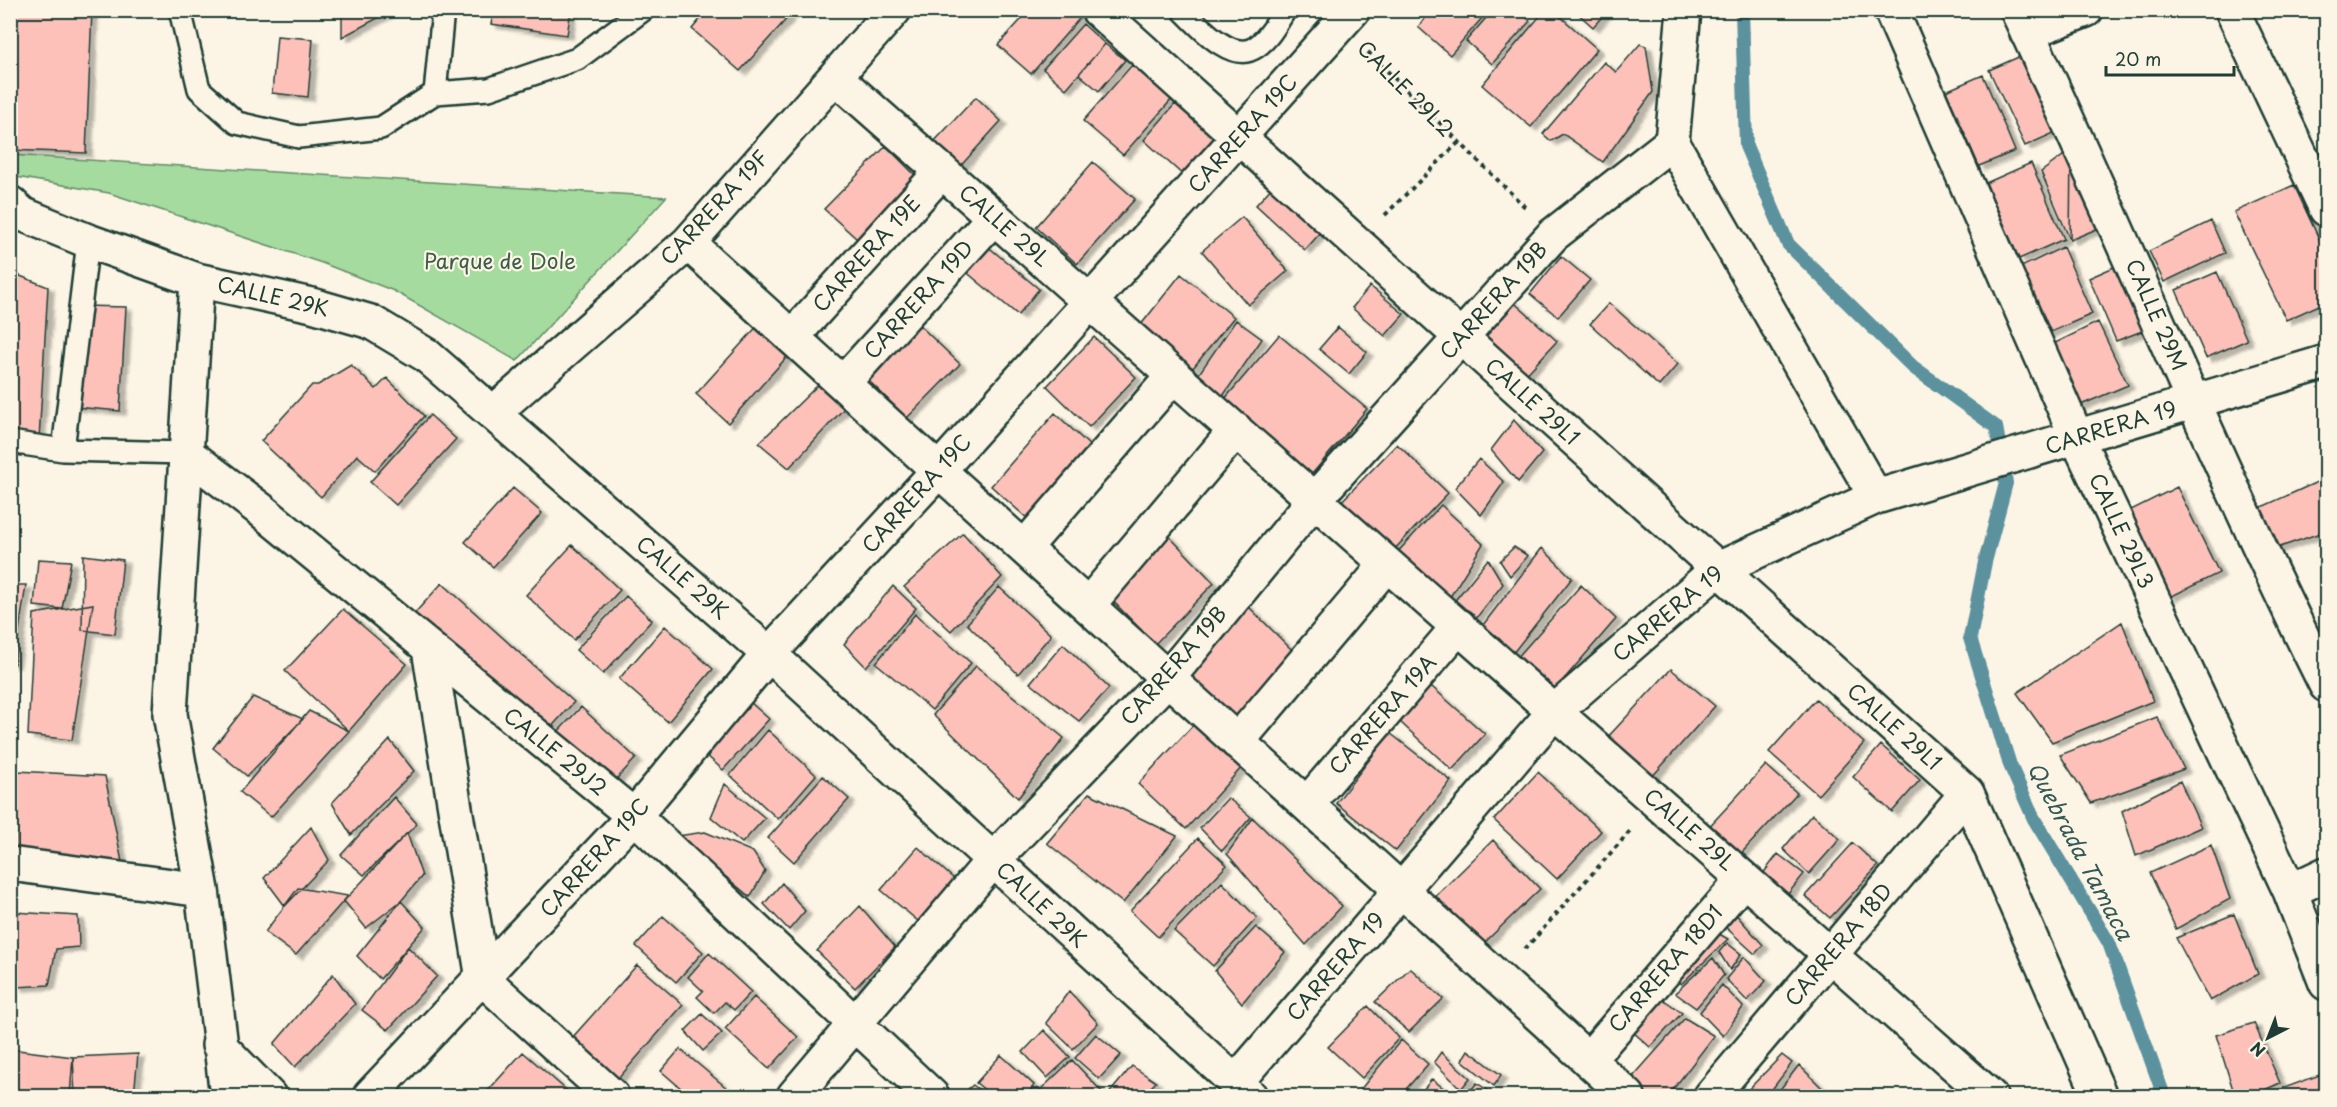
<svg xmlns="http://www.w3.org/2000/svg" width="2337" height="1107" viewBox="0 0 2337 1107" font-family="'Playpen Sans',sans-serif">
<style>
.green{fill:#a5db9e;stroke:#628c69;stroke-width:1.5}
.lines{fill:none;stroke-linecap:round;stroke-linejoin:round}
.stream{stroke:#5b919e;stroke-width:14}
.building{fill:#fdc1b9;stroke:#1f3d34;stroke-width:1.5;filter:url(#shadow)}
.lane-casing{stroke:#1f3d34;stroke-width:26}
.street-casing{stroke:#1f3d34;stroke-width:38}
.path{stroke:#1f3d34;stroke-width:4;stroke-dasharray:4.5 4.5;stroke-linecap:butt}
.lane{stroke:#fcf5e5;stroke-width:21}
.street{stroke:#fcf5e5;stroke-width:33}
.labels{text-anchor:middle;stroke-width:4.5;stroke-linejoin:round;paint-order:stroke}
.street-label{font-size:21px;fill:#1f3d34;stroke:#fcf5e5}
.park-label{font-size:21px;fill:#3a5d49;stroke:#fcf5e5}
.water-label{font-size:22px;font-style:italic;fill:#335957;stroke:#fcf5e5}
</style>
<defs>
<filter id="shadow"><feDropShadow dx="6" dy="4" stdDeviation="1.5" flood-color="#0004"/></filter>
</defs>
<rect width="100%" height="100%" fill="#fcf5e5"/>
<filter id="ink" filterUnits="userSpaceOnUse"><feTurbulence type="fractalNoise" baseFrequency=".0167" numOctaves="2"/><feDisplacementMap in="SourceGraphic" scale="12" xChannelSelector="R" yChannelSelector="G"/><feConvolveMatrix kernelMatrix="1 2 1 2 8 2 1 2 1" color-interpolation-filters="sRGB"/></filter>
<g filter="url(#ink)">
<!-- green -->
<path class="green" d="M10,155h1l655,42 -149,164 -123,-70 -72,-28 -213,-70 -98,-17z"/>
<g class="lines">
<!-- stream -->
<path class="stream" d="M1742,10l4,136 42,98 125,123 83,60 10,56 -21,79 -15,76 40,127 24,54 75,124 55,153"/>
</g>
<!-- building -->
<path class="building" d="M10,10h82l-6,143 -76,-3z
M342,10h51l-51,27z
M494,10h77l-4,25 -76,-11z
M708,10h77l5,5 -50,56 -48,-42z
M1030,10h40l9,9 -48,55 -33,-29z
M1432,10h57l-39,45 -32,-28z
M1493,10h25l12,11 -38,43 -26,-23z
M1545,10h8l44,39 -66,78 -49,-42z
M1574,10h34l-15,17z
M1083,24l22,20 -39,45 -23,-20z
M277,36l36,3 -5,58 -36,-4z
M1105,44l20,16 -26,31 -20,-17z
M1640,44l6,2 7,46 -50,70 -40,-28 -12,7 -8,-7 61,-72 12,10z
M2030,52l35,76 -40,18 -36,-76z
M1132,65l40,34 -49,56 -40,-34z
M1983,75l32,76 -36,15 -33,-75z
M976,97l25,24 -44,49 -27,-24z
M1175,104l41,35 -32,37 -40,-36z
M886,146l31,31 -60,62 -33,-30z
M2071,150l33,76 -34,14z
M2071,150l-1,90 -29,-68z
M1093,162l42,37 -58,65 -41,-37z
M2031,163l33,76 -45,20 -33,-76z
M2294,185l32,69v48l-40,18 -52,-108z
M1273,186l49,45 -17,19 -49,-45z
M1242,217l46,54 -40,34 -46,-54z
M2211,221l14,32 -61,29 -15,-31z
M986,245l53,44 -21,26 -54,-45z
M2063,247l29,67 -46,20 -29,-65z
M1561,256l29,24 -32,37 -28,-23z
M2123,263l27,65 -34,13 -27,-63z
M10,272l38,15 -9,153 -29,-3z
M2217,272l30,68 -41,18 -30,-68z
M1181,274l53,43 -41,51 -53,-42z
M1370,286l34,28 -19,22 -33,-28z
M1510,299l47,42 -34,37 -46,-42z
M1609,303l69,61 -19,22 -69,-62z
M83,306l43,1 -6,104 -45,-4z
M1236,320l26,19 -39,57 -27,-18z
M761,322l32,28 -65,73 -32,-29z
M2098,322l30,63 -52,22 -29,-60z
M917,323l43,41 -53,54 -42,-41z
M1338,327l29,25 -18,22 -30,-25z
M1279,335l88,74 -55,65 -88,-74z
M1094,337l42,40 -47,50 -42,-41z
M351,365l25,24 11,-11 37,38 -49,55 -18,-16 -36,42 -60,-56 51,-56h6z
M822,381l26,23 -59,64 -30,-25z
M1055,413l37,35 -63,72 -38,-34z
M430,415l26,24 -60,66 -26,-23z
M1514,420l28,33 -24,29 -27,-32z
M1397,444l51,49 -59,62 -52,-49z
M1479,459l25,23 -23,33 -26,-27z
M2326,478v53l-63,22 -8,-43z
M2177,487l42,86 -49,24 -41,-86z
M513,488l29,25 -49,54 -28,-25z
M1441,505l42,39 -38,61 -51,-49z
M963,533l39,44 -51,54 -47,-44z
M1167,534l47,49 -59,61 -49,-50z
M572,545l48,45 -46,50 -48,-45z
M1514,547l14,9 -18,20 -10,-15z
M1542,548l30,30 -59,75 -30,-28z
M83,555l40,5 -8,74 -33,-4z
M38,559l33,2 -9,48 -28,-3z
M1488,559l15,25 -29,37 -21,-18z
M442,583l132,119 -28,31 -132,-119z
M10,585h16l-12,79h-4z
M1581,585l35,34 -64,74 -36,-34z
M893,586l23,22 -50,59 -22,-23z
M999,587l52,48 -33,39 -51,-50z
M626,596l26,24 -49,54 -27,-24z
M1245,603l47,47 -56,68 -53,-49z
M93,604l-21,136 -44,-5 6,-121z
M343,609l64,55 -58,67 -64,-60z
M915,614l56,49 -39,47 -56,-47z
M2122,622l31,79 -101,41 -35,-49z
M665,626l48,43 -45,53 -49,-43z
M1063,644l46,44 -30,33 -49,-38z
M976,666l88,72 -46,60 -85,-83z
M1671,669l44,37 -65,73 -44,-40z
M1431,686l54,48 -33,36 -53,-49z
M742,695l27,24 -46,51 -27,-24z
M253,697l50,22 -56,57 -34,-28z
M1816,699l48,44 -46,52 -49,-43z
M581,707l55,51 -28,30 -55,-51z
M309,711l40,20 -78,86 -31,-25z
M2157,717l27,52 -93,34 -31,-48z
M1195,723l48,43 -57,63 -48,-45z
M768,730l48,45 -38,44 -48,-44z
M1390,733l61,48 -55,70 -60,-48z
M390,740l24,31 -63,64 -19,-32z
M1881,745l39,35 -28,32 -39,-35z
M1766,765l31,28 -62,67 -30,-29z
M17,771l88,5 17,86 -107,-5z
M1538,772l63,59 -44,48 -63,-59z
M823,776l26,23 -55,63 -26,-24z
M2180,781l21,46 -65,29 -14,-45z
M725,784l40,34 -23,25 -31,-26z
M1089,793l88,43 -54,67 -76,-60z
M394,797l23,27 -53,51 -23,-20z
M1228,798l23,19 -29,34 -22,-23z
M1812,814l28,25 -31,35 -26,-25z
M1253,818l89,88 -36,39 -79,-91z
M311,827l18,33 -44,46 -21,-28z
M705,832l48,20 12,19 -15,26 -73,-61z
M407,833l15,43 -21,25 -35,27 -22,-27z
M1198,838l29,27 -69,72 -28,-26z
M1493,840l47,49 -57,55 -47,-48z
M1853,843l25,23 -48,52 -25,-22z
M2211,845l19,54 -54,30 -26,-56z
M918,847l36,32 -36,42 -37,-31z
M1778,854l26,20 -24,30 -25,-20z
M1222,882l35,36 -44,48 -39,-35z
M782,883l23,28 -16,19 -25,-26z
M298,888l50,8 -52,59 -31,-23z
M401,901l24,26 -45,52 -23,-23z
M860,906l35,41 -40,41 -38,-37z
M1732,910l31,35 -8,9 -34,-31z
M14,912l64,4 1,31 -23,2 -7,36 -32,2z
M2234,914l24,60 -48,27 -34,-63z
M663,916l40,36 -27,30 -40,-36z
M1256,927l29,25 -43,51 -27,-32z
M1712,930l16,9 -47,45 -10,-8z
M1727,943l14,11 -11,16 -11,-18z
M408,947l29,29 -49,54 -26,-20z
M709,953l42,39 -17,18 -9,-8 -11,11 -17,-16 6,-6 -15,-14z
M1744,957l22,24 -19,20 -21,-22z
M1713,958l11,17 -28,33 -21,-15z
M637,965l46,40 -66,75 -46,-41z
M1410,968l33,31 -34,33 -34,-30z
M333,974l22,30 -60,63 -21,-23z
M1722,985l21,22 -20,29 -23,-24z
M1069,991l29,32 -25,26 -27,-26z
M754,997l44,40 -29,32 -44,-40z
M1663,999l19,14 -32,34 -18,-16z
M1368,1006l31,32 -37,40 -34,-31z
M702,1014l20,19 -19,18 -18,-20z
M1685,1018l29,18 -46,60h-24l-14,-16z
M2254,1023l26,60 -29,13h-16l-19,-61z
M1044,1030l26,27 -23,21 -24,-26z
M1096,1034l25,21 -22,24 -24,-21z
M1401,1040l27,24 -28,32h-45z
M10,1049l63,8 2,39h-65z
M680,1049l54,45 -2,2h-42l-29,-25z
M1468,1050l33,25 -7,11 -32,-26z
M523,1052l50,44h-90z
M1441,1052l29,26 -9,11 -27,-27z
M138,1054l-4,42h-64l3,-39z
M1001,1055l33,30 -7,11h-34l-17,-13z
M1782,1055l10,8 -25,33h-25z
M1072,1060l30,32 -5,4h-52l-6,-5z
M1799,1065l31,31h-55z
M1132,1066l24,16 -14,14h-35z
M2325,1073l1,23 -61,-1z
M1432,1079l21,17h-35z
M1477,1083l19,13h-31z
M973,1085l14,11h-22l-3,-2z"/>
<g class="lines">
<!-- lane casing -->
<g class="lane-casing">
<path id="lane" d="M180,10l19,79 38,34 62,14 82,-9 54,-35 54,-4 88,-30 66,-49
M1183,10c16,16 49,54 73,37 13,-9 21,-24 29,-37
M435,93l8,-83
M10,442l53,8 123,3
M63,450l25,-209"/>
</g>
<!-- street casing -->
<g class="street-casing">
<path id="street" d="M1098,10l869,783 133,303
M1684,10l-12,132 204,355
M1891,10l186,428 213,453 36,92
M2017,10c105,224 199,454 309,675
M2232,10l94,199
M2027,33l59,-23
M835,77l1155,1019
M10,203l12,11 66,27 109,39 115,25 59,17 55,33 343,299 481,442
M688,243l940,853
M197,280l-27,434 32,176 25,206
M792,337l150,-166
M843,383l151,-166
M493,413l195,-170 206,-233
M186,453l75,57 373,306 298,280
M1024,548l150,-173
M1088,605l148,-175
M429,649l54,330 129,117
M1237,742l150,-178
M1307,804l152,-178
M10,864l192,26
M2290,891l36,-17
M219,1045l50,51
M1588,1060l156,-181
M1235,1083l320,-372 163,-142 158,-72 450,-135
M370,1096l264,-280 135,-162 170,-184 414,-460
M794,1096l199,-236 175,-182 146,-178 239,-265 119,-93
M1711,1096l256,-303"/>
</g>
<!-- path -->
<path class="path" d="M1368,52l159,157
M1385,215l74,-73
M1525,949l107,-120"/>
<!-- lane -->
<use href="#lane" class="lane"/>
<!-- street -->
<use href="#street" class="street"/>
</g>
</g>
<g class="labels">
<!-- street labels -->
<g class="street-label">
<text transform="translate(1405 89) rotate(45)" y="7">CALLE 29L2</text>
<text transform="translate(1243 134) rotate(-48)" y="7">CARRERA 19C</text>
<text transform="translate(715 208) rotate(-47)" y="7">CARRERA 19F</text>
<text transform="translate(1004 226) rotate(41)" y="7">CALLE 29L</text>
<text transform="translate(867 254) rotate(-48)" y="7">CARRERA 19E</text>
<text transform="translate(273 297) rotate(13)" y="7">CALLE 29K</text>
<text transform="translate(919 300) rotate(-48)" y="7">CARRERA 19D</text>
<text transform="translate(1494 301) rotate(-48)" y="7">CARRERA 19B</text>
<text transform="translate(2156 315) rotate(66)" y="7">CALLE 29M</text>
<text transform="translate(1532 402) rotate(42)" y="7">CALLE 29L1</text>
<text transform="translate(2111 428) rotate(-17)" y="7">CARRERA 19</text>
<text transform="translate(917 494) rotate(-48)" y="7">CARRERA 19C</text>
<text transform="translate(2121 531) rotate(65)" y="7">CALLE 29L3</text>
<text transform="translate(682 578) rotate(41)" y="7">CALLE 29K</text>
<text transform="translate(1668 614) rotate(-40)" y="7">CARRERA 19</text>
<text transform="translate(1174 666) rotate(-49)" y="7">CARRERA 19B</text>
<text transform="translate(1383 715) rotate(-49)" y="7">CARRERA 19A</text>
<text transform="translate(1894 727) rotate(42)" y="7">CALLE 29L1</text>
<text transform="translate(555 752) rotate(39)" y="7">CALLE 29J2</text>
<text transform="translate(1689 830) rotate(41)" y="7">CALLE 29L</text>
<text transform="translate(595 858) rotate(-48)" y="7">CARRERA 19C</text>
<text transform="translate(1041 905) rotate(43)" y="7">CALLE 29K</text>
<text transform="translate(1839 945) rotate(-50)" y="7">CARRERA 18D</text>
<text transform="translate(1336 967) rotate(-49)" y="7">CARRERA 19</text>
<text transform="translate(1666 969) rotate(-49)" y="7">CARRERA 18D1</text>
</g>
<!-- park labels -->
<g class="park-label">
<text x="500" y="269">Parque de Dole</text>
</g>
<!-- water labels -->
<g class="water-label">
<text transform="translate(2080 851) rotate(62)" y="8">Quebrada Tamaca</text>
</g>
</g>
<!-- margin -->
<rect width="2337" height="1107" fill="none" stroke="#fcf5e5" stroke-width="36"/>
<rect x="18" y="18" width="2301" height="1071" fill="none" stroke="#1f3d34" stroke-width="2" filter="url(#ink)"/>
<!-- north arrow -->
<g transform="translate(2268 1038) rotate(222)" stroke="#fcf5e5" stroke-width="4.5" paint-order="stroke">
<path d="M0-4.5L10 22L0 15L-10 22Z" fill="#1f3d34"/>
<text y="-9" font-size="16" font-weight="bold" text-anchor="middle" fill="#1f3d34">N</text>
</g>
<!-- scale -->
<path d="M2106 66v9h128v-9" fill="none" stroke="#1f3d34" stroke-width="3"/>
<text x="2115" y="66" font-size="18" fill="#1f3d34" stroke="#fcf5e5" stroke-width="4.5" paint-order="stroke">20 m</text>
</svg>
